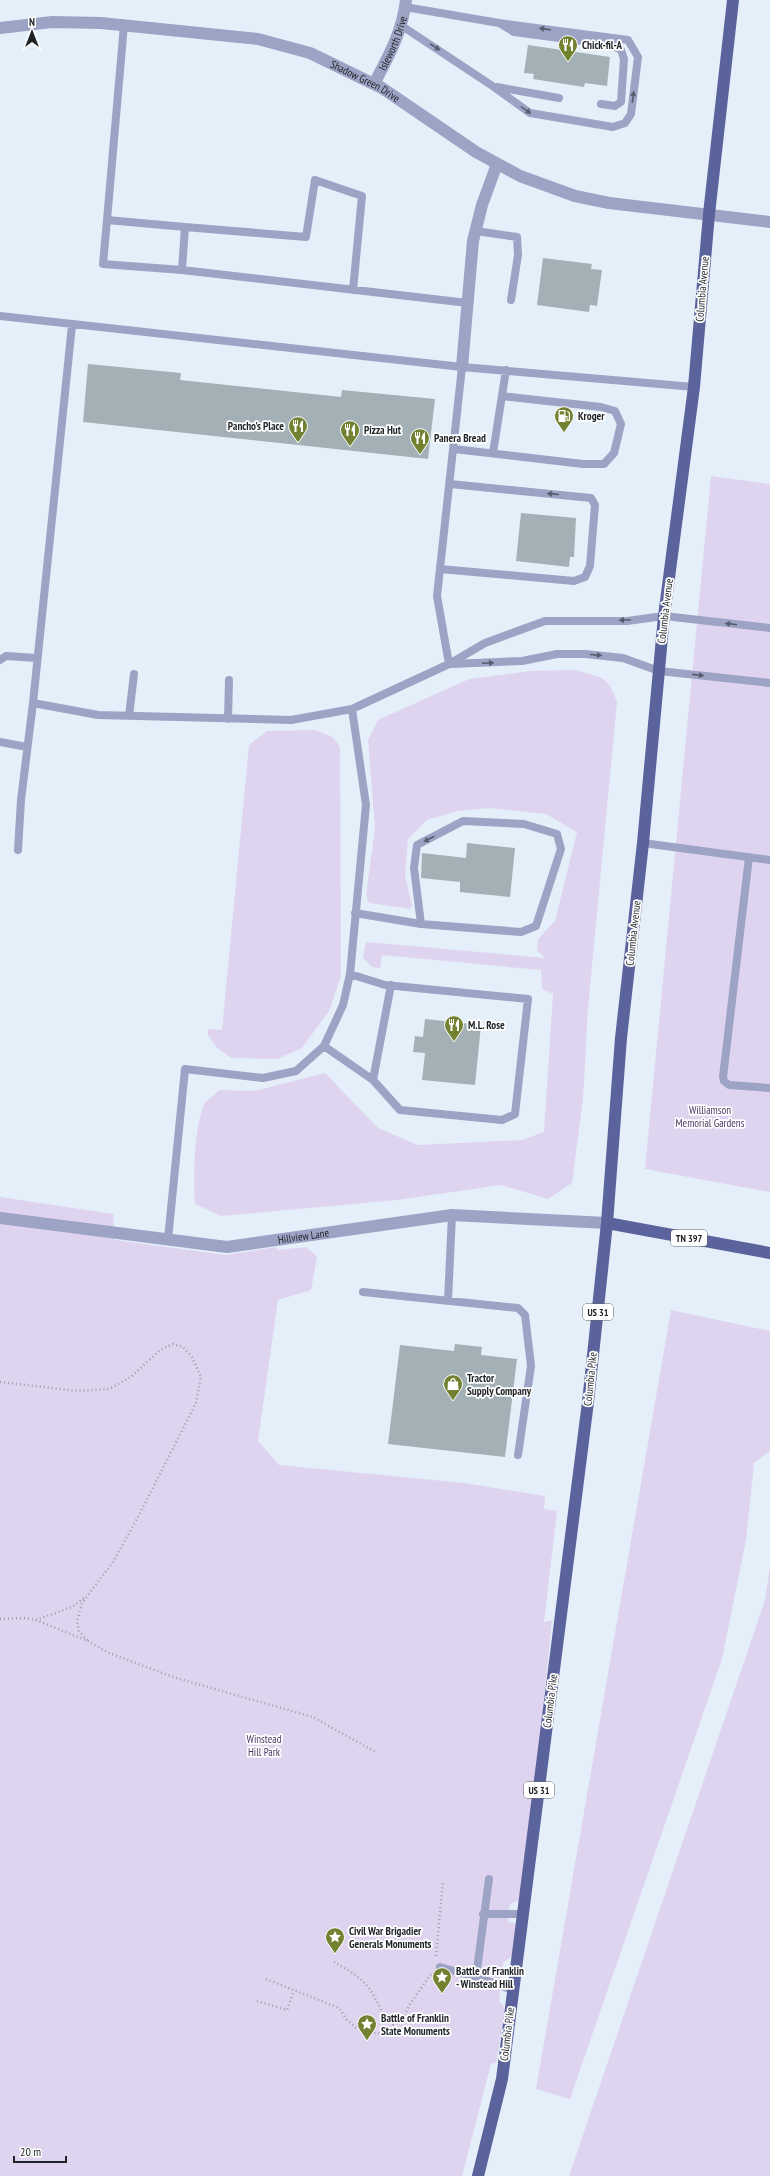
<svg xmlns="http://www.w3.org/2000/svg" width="770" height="2176" viewBox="0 0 770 2176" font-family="'PT Sans Narrow',sans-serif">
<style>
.green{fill:#dfd4ef}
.building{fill:#a3b1b7}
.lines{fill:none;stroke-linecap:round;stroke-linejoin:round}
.path{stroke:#98a0a8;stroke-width:2.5;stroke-dasharray:1 3;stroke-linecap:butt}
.lane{stroke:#9da3c4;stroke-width:8}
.street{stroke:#9da3c4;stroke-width:12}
.primary{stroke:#5b639d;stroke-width:12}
.oneway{fill:#585d6e}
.labels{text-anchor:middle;stroke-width:3.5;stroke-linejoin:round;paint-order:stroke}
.shield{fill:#fff;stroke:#626568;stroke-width:1}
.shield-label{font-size:10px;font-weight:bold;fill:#1f2327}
.street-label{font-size:11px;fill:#1f2327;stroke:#fff}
.poi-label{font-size:11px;font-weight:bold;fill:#1f2327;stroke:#fff;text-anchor:start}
.park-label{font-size:11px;fill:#4c3865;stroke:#fff}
</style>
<rect width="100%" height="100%" fill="#e5effa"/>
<!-- green -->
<path class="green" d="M711,476l59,8v708l-125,-23z
M575,670c27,8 32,4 42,32l-29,306 -5,91 -11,84 -24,16 -47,-14 -104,15 -176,16 -26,-12c-2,-24 -1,-77 9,-99 3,-5 11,-11 16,-15l34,1 71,-18 53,55 40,17 104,-5 22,-8 9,-138 -11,-5 -1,-19 -159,-15 -2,13 -8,-1 -9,-9 3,-16 179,16 -8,-8 1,-11 17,-18 22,-89 -31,-18 -57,-6 -31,3 -31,9 -19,19 -3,37 7,29 -1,4 -42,-6 -3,-8 9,-66 -7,-89 10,-20 91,-41 62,-8z
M315,730l18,7 7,10 1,229 -12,35 -27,37 -25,11 -46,-1 -14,-10 -9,-13v-6l14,1 27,-285 18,-14z
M0,1197l113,17 2,26 111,15 51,-8v3l29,-3 11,10 -6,33 -33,10 -20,141 21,24 185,18 81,13 -1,13 13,2 -13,111 8,-2 -19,188 -13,92 -10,4 -2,18 6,1 3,4 -5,29 -9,7 -4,39 4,3 2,7 -9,51 -5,1 -29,112h-462z
M671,1310l99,21v120l-16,12 -8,77 -24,119 -152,440 -34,-10z
M770,1566v610h-201l196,-576z"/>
<!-- building -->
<path class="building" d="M528,45l82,12 -3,29 -22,-3 -1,4 -51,-8 1,-5 -10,-1z
M543,258l49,6 -1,5 11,1 -5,36 -7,-1 -1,7 -52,-7z
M88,364l93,9 -1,7 161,17 1,-7 93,9 -7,60 -345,-37z
M521,513l55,5 -2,39h-4l-1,10 -53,-6z
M467,843l48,5 -5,49 -50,-5v-10l-39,-4 1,-25 44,5z
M425,1019l56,6 -6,60 -53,-5 3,-27 -12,-1 2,-16 8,1z
M455,1344l27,3 -1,8 36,4 -12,98 -117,-13 12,-99 54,6z"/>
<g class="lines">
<!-- path -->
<path class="path" d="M0,1382l78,9 31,-2 22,-12 29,-27 13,-6 10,3 9,10 9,20 -5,26 -57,112 -26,47 -31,41 -5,19 2,9 9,10
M0,1619l25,-1 11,2 52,21 21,12 67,25 137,39 64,36
M36,1620l36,-13 12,-9
M436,1956l7,-75
M334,1962c13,7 29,16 37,29 8,13 11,24 22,34
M266,1979l73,29 8,12 9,8 18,5 14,1 5,-9 9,-4 8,-17 21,-30
M257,2001l30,9 7,-19"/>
<!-- lane -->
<path class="lane" d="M501,24l13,8 98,13 9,5 3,9 -3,43 -6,4 -14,-2
M402,26l92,61 36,26 83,14 12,-4 6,-9 7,-57 -10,-17 -129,-17 -94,-16
M497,87l62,11
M107,220l-4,44 79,6 3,-43 -78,-7 17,-195
M185,227l121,10 9,-57 47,16 -9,94
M476,231l41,6 1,18 -7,45
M182,270l286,33
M0,316l462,51 232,20
M72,325l-39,378 65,12 193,5 61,-11 97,-45 36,-21 60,-22h82l37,-5 106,12
M454,449l129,15h21l10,-11 7,-29 -6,-13 -14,-4 -99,-11
M493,453l13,-83
M440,569l134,12 11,-4 5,-11 5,-61 -4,-7 -141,-14
M0,660l6,-4 31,2
M449,664l-12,-68 25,-229
M452,664l70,-3 35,-7h28l38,4 36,13 111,12
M129,716l5,-42
M228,719l1,-39
M0,742l27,5
M643,843l127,17
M18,850l3,-50 12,-97
M749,857l-26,220 1,4 5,4 41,3
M355,913l66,11 100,8 15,-6 25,-77 -4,-15 -33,-10 -61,-3 -46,24 -3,23 7,56
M324,1046l49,34 27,30 102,10 13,-6 13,-115 -143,-14 -35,-11
M373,1080l18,-95
M168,1239l17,-170 78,9 33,-7 28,-25 19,-41 7,-31 16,-169 -14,-96
M363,1292l155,16 7,7 6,51 -13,89
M448,1301l4,-86
M489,1879l-13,98 37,13
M483,1914h40
M440,1967l36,10"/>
<!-- street -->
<g class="street">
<path id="s1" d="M0,28l52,-6 49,1 157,16 52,14 72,35 94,64 44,24 55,20 34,7 161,19"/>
<path id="s2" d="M374,84c15,-29 28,-51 32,-84"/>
<path d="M462,367l11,-126 9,-36 15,-41"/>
<path id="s3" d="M0,1218l227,29 225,-32 155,8"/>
</g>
<!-- primary -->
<path class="primary" d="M607,1223l163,30
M478,2176l24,-97 86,-677 19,-179 14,-185 22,-195 21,-227 30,-229 15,-173 24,-214"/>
</g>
<!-- one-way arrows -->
<defs><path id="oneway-solid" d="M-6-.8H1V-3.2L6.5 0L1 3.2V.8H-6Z"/></defs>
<g class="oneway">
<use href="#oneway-solid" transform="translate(545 29) rotate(-172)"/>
<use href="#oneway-solid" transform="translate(435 47) rotate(33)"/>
<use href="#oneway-solid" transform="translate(633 97) rotate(-83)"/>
<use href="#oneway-solid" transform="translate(526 110) rotate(34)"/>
<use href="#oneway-solid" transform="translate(553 494) rotate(-175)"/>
<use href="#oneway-solid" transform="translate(625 620) rotate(177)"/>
<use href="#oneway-solid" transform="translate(731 624) rotate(-173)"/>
<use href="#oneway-solid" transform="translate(596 655) rotate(5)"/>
<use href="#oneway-solid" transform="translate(488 663) rotate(-2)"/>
<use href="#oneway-solid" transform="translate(698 675) rotate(6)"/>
<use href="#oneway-solid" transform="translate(429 839) rotate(152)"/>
</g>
<!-- icons -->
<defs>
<g id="restaurant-pin" transform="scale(1)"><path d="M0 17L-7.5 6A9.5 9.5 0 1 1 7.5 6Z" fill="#728231" stroke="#fff"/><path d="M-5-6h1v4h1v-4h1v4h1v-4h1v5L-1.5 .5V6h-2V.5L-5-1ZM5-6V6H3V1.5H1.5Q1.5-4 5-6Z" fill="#fff"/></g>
<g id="fuel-pin" transform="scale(1)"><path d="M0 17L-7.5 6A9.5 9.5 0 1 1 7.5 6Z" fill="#728231" stroke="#fff"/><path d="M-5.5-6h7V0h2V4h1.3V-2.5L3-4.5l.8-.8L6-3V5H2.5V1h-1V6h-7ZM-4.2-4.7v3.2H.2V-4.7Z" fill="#fff"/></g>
<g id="shop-pin" transform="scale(1)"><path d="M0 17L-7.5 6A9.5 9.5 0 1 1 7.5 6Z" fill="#728231" stroke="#fff"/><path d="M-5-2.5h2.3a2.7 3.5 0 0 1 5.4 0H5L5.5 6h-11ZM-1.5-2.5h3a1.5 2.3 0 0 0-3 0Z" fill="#fff"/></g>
<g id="sight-pin" transform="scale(1)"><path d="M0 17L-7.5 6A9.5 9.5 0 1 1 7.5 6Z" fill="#728231" stroke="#fff"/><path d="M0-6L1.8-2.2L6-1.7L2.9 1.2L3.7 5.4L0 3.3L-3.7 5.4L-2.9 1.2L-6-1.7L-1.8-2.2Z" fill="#fff"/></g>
</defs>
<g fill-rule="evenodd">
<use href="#restaurant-pin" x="568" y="45"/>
<use href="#fuel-pin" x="564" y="416"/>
<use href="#restaurant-pin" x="298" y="426"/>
<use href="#restaurant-pin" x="350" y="430"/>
<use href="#restaurant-pin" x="420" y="438"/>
<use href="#restaurant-pin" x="454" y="1025"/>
<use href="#shop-pin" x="453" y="1384"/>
<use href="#sight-pin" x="335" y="1937"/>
<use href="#sight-pin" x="442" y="1977"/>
<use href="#sight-pin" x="367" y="2024"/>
</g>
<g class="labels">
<!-- shield labels -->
<g class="shield">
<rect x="671" y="1230" width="36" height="16" rx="3"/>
<rect x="583" y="1304" width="30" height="16" rx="3"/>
<rect x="524" y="1782" width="30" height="16" rx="3"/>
</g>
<g class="shield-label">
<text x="689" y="1242">TN 397</text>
<text x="598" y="1316">US 31</text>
<text x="539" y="1794">US 31</text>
</g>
<!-- street labels -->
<g class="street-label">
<text dy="4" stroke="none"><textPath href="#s2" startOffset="45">Isleworth Drive</textPath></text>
<text dy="4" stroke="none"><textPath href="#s1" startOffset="375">Shadow Green Drive</textPath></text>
<text transform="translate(702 289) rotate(-85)" y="4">Columbia Avenue</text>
<text transform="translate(665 611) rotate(-83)" y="4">Columbia Avenue</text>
<text transform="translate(633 933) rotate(-84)" y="4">Columbia Avenue</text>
<text dy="4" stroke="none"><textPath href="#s3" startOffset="306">Hillview Lane</textPath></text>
<text transform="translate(590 1379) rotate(-84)" y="4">Columbia Pike</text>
<text transform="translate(550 1701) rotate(-83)" y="4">Columbia Pike</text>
<text transform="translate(507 2034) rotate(-83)" y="4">Columbia Pike</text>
</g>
<!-- poi labels -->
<g class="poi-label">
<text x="582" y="49">Chick-fil-A</text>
<text x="578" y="420">Kroger</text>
<text x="284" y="430" text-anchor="end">Pancho's Place</text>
<text x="364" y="434">Pizza Hut</text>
<text x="434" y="442">Panera Bread</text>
<text x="468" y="1029">M.L. Rose</text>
<text x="467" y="1382">Tractor<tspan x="467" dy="13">Supply Company</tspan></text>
<text x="349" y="1935">Civil War Brigadier<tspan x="349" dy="13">Generals Monuments</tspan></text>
<text x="456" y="1975">Battle of Franklin<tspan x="456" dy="13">- Winstead Hill</tspan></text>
<text x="381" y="2022">Battle of Franklin<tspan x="381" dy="13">State Monuments</tspan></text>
</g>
<!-- park labels -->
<g class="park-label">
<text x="710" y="1114">Williamson<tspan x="710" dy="13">Memorial Gardens</tspan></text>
<text x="264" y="1743">Winstead<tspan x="264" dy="13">Hill Park</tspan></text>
</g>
</g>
<!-- north arrow -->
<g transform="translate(32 32)" stroke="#ffffff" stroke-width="3" paint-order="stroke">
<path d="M0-3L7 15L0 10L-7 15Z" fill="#1f2327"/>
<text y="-6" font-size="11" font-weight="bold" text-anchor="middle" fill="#1f2327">N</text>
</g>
<!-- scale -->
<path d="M14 2156v6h52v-6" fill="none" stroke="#1f2327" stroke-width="2"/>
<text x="20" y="2156" font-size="12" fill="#1f2327" stroke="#ffffff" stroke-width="3" paint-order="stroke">20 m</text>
</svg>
